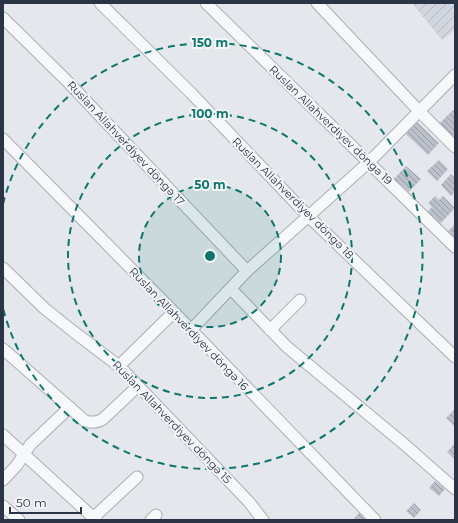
<svg xmlns="http://www.w3.org/2000/svg" width="458" height="523" viewBox="0 0 458 523" font-family="Montserrat,sans-serif">
<style>
.industrial{fill:url(#industrial-furrows)}
.building{fill:url(#building-back-hatch)}
.lines{fill:none;stroke-linecap:round;stroke-linejoin:round}
.minor-casing{stroke:#a9aeb7;stroke-width:13}
.minor{stroke:#f7f8fa;stroke-width:11}
.ring{fill:none;stroke:#0f766e;stroke-width:2;stroke-dasharray:7 5}
.labels{text-anchor:middle;stroke-width:4;stroke-linejoin:round;paint-order:stroke}
.street-label{font-size:11px;fill:#2b3445;stroke:#f4f6f9}
.centre{fill:#0f766e;stroke:#f4f6f9;stroke-width:2}
.ring-label{font-size:12px;text-anchor:middle;font-weight:bold;fill:#0f766e;stroke:#f4f6f9;stroke-width:4;stroke-linejoin:round;paint-order:stroke}
</style>
<defs>
<pattern id="industrial-furrows" width="10" height="10" patternUnits="userSpaceOnUse"><rect width="10" height="10" fill="#d2d6de"/><path d="M-1 1l2-2M0 10L10 0M9 11l2-2" fill="none" stroke="#b4b8c0"/></pattern>
<pattern id="building-back-hatch" width="6" height="6" patternUnits="userSpaceOnUse"><rect width="6" height="6" fill="#bbc0ca"/><path d="M-1 5l2 2M0 0l6 6M5-1l2 2" fill="none" stroke="#989da6"/></pattern>
</defs>
<rect width="100%" height="100%" fill="#e4e7ec"/>
<!-- industrial -->
<path class="industrial" d="M412,3h43v27l-13,10z"/>
<!-- building -->
<path class="building" d="M453,110l2,2v21l-2,3 -13,-13z
M417,122l22,21 -11,12 -22,-21z
M439,160l9,9 -11,12 -10,-10z
M406,166l15,13 -12,13 -15,-13z
M451,174l4,4v14l-4,4 -10,-11z
M435,196l4,4 4,-4 12,12 -16,17 -12,-13 5,-5 -4,-4z
M455,224v17l-9,-8z
M455,409v18l-9,-9z
M455,443v17l-8,-8z
M435,481l10,8 -6,7 -10,-8z
M414,503l7,7 -7,8 -8,-7z
M359,513l7,5 -2,2h-11z"/>
<g class="lines">
<!-- minor casing -->
<g class="minor-casing">
<path id="minor" d="M100,3l91,90 117,123 147,141
M206,3l249,244
M317,3l102,108 36,36
M3,18l64,63 180,190
M3,139l171,173 201,208
M3,268l41,40 30,24 45,34 130,136 14,18
M231,289l56,58 117,97 51,45
M191,330l56,-59 122,-109 86,-87
M270,330l30,-30
M3,349l82,72c7,2 12,2 18,-2l35,-33
M119,366l55,-54
M3,435l93,85
M3,480l14,-15 13,-20 40,-38
M3,506l16,14
M93,518l44,-41
M151,520l5,-5"/>
</g>
<!-- minor -->
<use href="#minor" class="minor"/>
</g>
<!-- distance rings -->
<circle cx="210" cy="256" r="71" fill="#0f766e" fill-opacity=".12"/>
<g class="ring">
<circle cx="210" cy="256" r="71"/>
<circle cx="210" cy="256" r="142"/>
<path d="M3 204A213 213 0 1 1 3 308"/>
</g>
<g class="labels">
<!-- street labels -->
<g class="street-label">
<text transform="translate(331 125) rotate(44)" y="4">Ruslan Allahverdiyev döngə 19</text>
<text transform="translate(126 143) rotate(47)" y="4">Ruslan Allahverdiyev döngə 17</text>
<text transform="translate(293 198) rotate(45)" y="4">Ruslan Allahverdiyev döngə 18</text>
<text transform="translate(189 329) rotate(46)" y="4">Ruslan Allahverdiyev döngə 16</text>
<text transform="translate(172 422) rotate(46)" y="4">Ruslan Allahverdiyev döngə 15</text>
</g>
</g>
<circle cx="210" cy="256" r="6" class="centre"/>
<g class="ring-label">
<text x="210" y="47">150 m</text>
<text x="210" y="118">100 m</text>
<text x="210" y="189">50 m</text>
</g>
<!-- border -->
<rect width="458" height="523" fill="none" stroke="#2b3445" stroke-width="8"/>
<!-- scale -->
<path d="M10 507v6h71v-6" fill="none" stroke="#2b3445" stroke-width="2"/>
<text x="16" y="507" font-size="12" fill="#2b3445" stroke="#f4f6f9" stroke-width="3" paint-order="stroke">50 m</text>
</svg>
